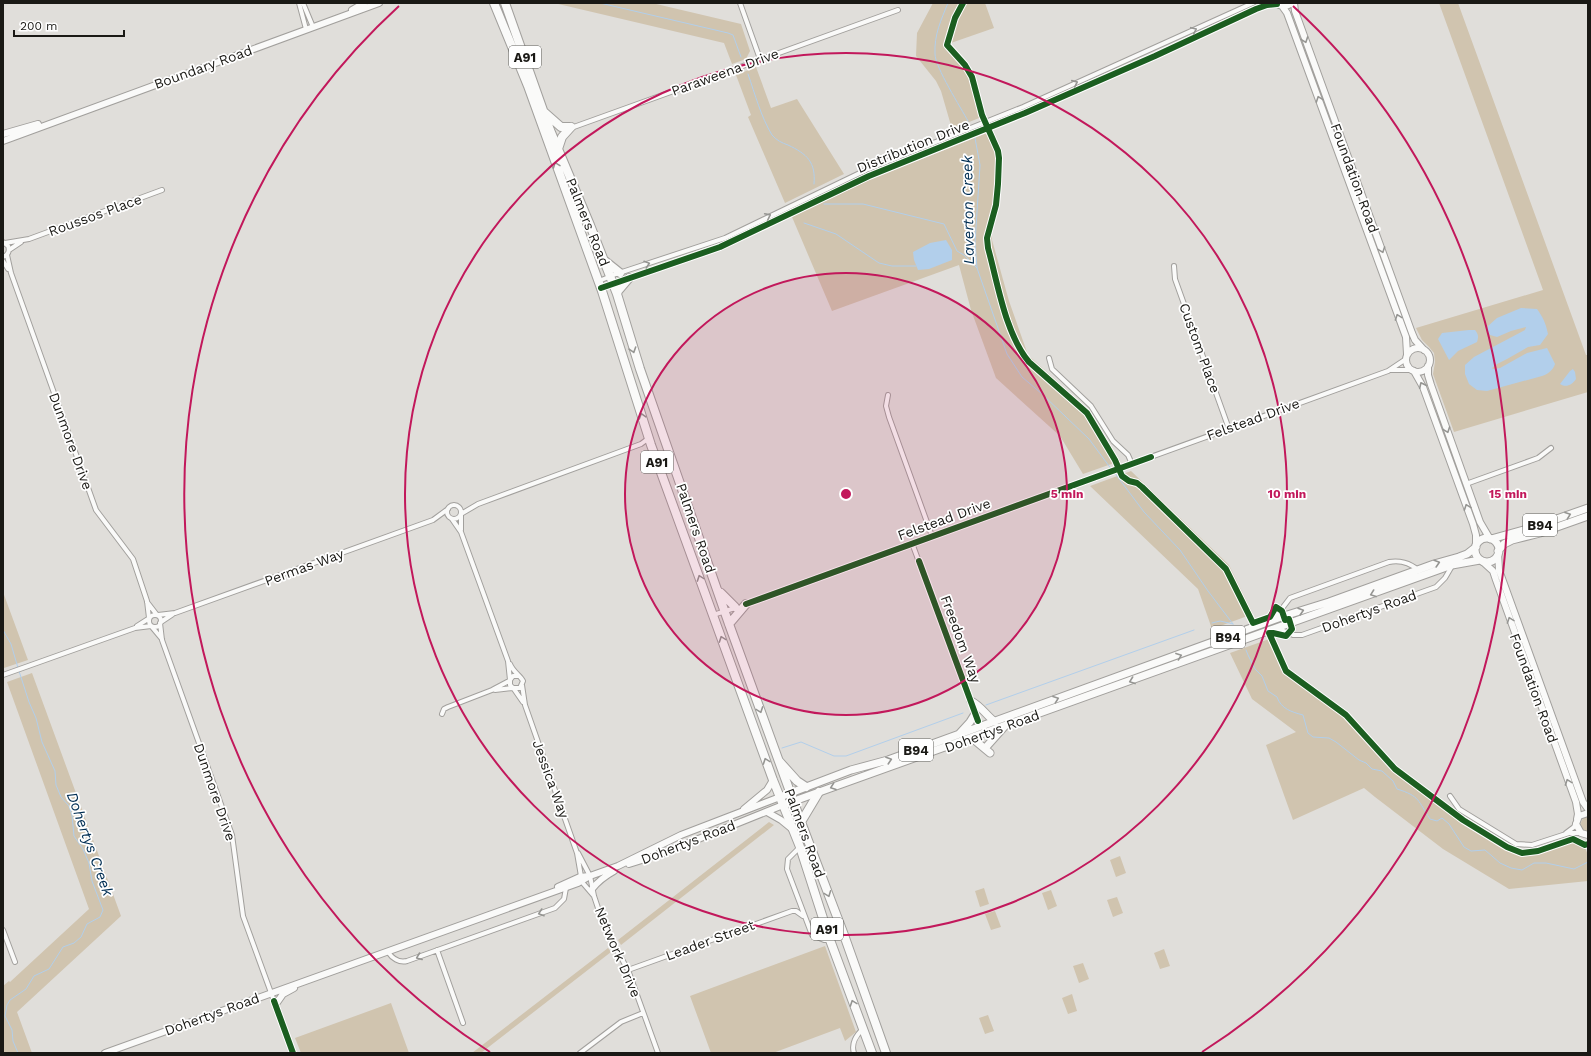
<svg xmlns="http://www.w3.org/2000/svg" width="1591" height="1056" viewBox="0 0 1591 1056" font-family="'Work Sans',sans-serif">
<style>
.green{fill:#d0c4af}
.water{fill:#b2cfeb}
.lines{fill:none;stroke-linecap:round;stroke-linejoin:round}
.stream{stroke:#b2cfeb;stroke-width:1}
.street-casing{stroke:#a2a09d;stroke-width:6}
.secondary-casing{stroke:#a2a09d;stroke-width:8}
.primary-casing{stroke:#a2a09d;stroke-width:9}
.highway-casing{stroke:#a2a09d;stroke-width:10}
.street{stroke:#fafaf9;stroke-width:4}
.secondary{stroke:#fafaf9;stroke-width:6}
.primary{stroke:#fafaf9;stroke-width:7}
.highway{stroke:#fafaf9;stroke-width:8}
.cycleway-casing{stroke:#fff;stroke-width:8}
.cycleway{stroke:#1b5e20;stroke-width:6}
.oneway{stroke:#959592}
.ring{fill:none;stroke:#c2185b;stroke-width:2}
.labels{text-anchor:middle;stroke-width:3.5;stroke-linejoin:round;paint-order:stroke}
.shield{fill:#fff;stroke:#5f5e5b;stroke-width:1}
.shield-label{font-size:13px;font-weight:bold;fill:#1a1915}
.street-label{font-size:14px;fill:#1a1915;stroke:#fff}
.water-label{font-size:15px;font-style:italic;fill:#002e53;stroke:#fff}
.centre{fill:#c2185b;stroke:#fff;stroke-width:2}
.ring-label{font-size:12px;text-anchor:middle;font-weight:bold;fill:#c2185b;stroke:#fff;stroke-width:3.5;stroke-linejoin:round;paint-order:stroke}
</style>
<rect width="100%" height="100%" fill="#e0deda"/>
<!-- green -->
<path class="green" d="M554,3h98l89,21 9,27 -4,8 -14,5 -8,-21z
M933,3h52l9,25 -46,16 23,25 13,47 -32,13 -11,-38 -5,-10 -20,-25 1,-23z
M1439,3h19l128,352h2v37l-134,40 -21,-58 2,-12 -1,-9 -5,-6 -7,-7 -6,-12 127,-38z
M756,67l15,41 26,-9 47,75 -59,29 -37,-86 3,-2 -15,-40z
M992,131l10,25 -4,48 -6,23v13l17,61 19,54 62,56 30,50 -37,13 -23,-38 -64,-58 -25,-68 -12,-45 -127,46 -40,-94 77,-37z
M1131,471l98,94 24,49 -41,15 -14,-40 -108,-103z
M3,592l25,68 -24,8 -1,-2z
M1272,638l15,32 60,44 49,54 68,51 49,30c20,6 39,-4 57,-11l14,7 4,10v26l-79,8 -66,-40 -68,-52 -11,-9 -71,32 -27,-75 30,-13 -44,-33 -22,-46z
M32,673l89,243 -104,96 15,41h-29v-67l6,-5 1,1 79,-73 -82,-227z
M1588,817v15l-5,-1 -3,-6 3,-7z
M769,822l5,3 -153,120 -3,-5z
M1120,856l6,17 -10,4 -6,-17z
M984,888l5,16 -9,3 -5,-16z
M1051,890l6,16 -9,4 -6,-17z
M1117,897l6,16 -10,4 -6,-17z
M995,911l6,16 -10,3 -6,-16z
M825,946l31,86 -11,9 -5,-13 -67,25h-62l-21,-57z
M608,948l3,4 -130,101h-9z
M1164,949l6,17 -10,3 -6,-16z
M1083,963l6,16 -10,4 -6,-17z
M1072,994l5,17 -9,3 -6,-16z
M391,1003l18,50h-108l-6,-15z
M988,1015l6,16 -9,3 -6,-16z"/>
<!-- water -->
<path class="water" d="M946,240l6,10v10l-23,9 -11,1 -4,-10 -1,-8 17,-9z
M1521,308l16,1c6,8 9,15 11,25l-8,11 -12,2 -21,12 -10,5 -5,4 1,1 7,-1 27,-15 20,-5 8,16c-2,6 -7,10 -13,12l-55,15 -10,-1 -8,-6 -4,-10v-9l9,-8 51,-27 1,-3 -15,4 -14,6 -7,-2 -2,-4v-5l9,-8z
M1469,330h6c3,4 4,6 2,12l-19,9 -9,9 -11,-21 4,-6z
M1573,369l2,3 1,7c-4,6 -10,9 -16,5l10,-13z"/>
<g class="lines">
<!-- stream -->
<path class="stream" d="M600,3l128,30 5,2 8,22
M948,3c-7,17 -14,32 -13,51 0,13 26,54 33,67
M748,74c7,20 13,43 24,61 4,5 10,8 16,10 19,9 28,17 26,39
M975,138l5,27 -5,78 2,25 30,86 15,23 20,17 47,45 23,31
M824,204h39l81,20 13,27 7,4 13,13
M804,223l32,11 43,29 13,3h24
M1114,472l30,40 36,38 28,41 25,33
M1212,623l8,-2 13,3
M3,630l8,14 7,24
M1246,650l2,5 7,14 7,7 6,15 9,6c4,12 15,15 26,18l5,18 5,4 16,1 7,4 23,18 7,3 6,6 10,2 11,10 4,8c23,7 21,12 33,30l7,2 5,-3 7,6 15,23 7,4 14,-1 15,13 11,5 11,2 12,-7h12l28,6 14,-7
M986,705l208,-75
M782,748l19,-6 33,14h12l117,-43
M18,1053l-5,-12 -1,-11 -7,-14 2,-11 3,-5 16,-11 8,-13 15,-7 14,-22 11,-4 7,-6 6,-13 13,-7 3,-7 -11,-29 -3,-18 -6,-14 -9,-13 -2,-21 -3,-9 -8,-9 -5,-12 -1,-14 -13,-29 -6,-24 -7,-16 -10,-31"/>
<!-- street casing -->
<g class="street-casing">
<path id="street" d="M299,3l7,26
M303,3l10,24
M740,3l20,56
M571,128l327,-118
M5,243l24,-4 133,-49
M9,250l12,-8
M7,255l4,18 85,237 37,49 14,42 2,17
M3,257c5,-2 7,-6 5,-11l-5,-4
M3,261l5,8
M1174,266l1,13 54,150
M599,281l17,-7 109,-36 141,-68 157,-63 230,-104
M601,288l119,-41 149,-71 156,-63 130,-57 101,-47 11,-4 10,-1
M1049,358l3,11 39,37 22,35 15,14 4,9
M1390,370h22
M888,395l-2,11 3,11 43,119
M1466,484l72,-26 13,-10
M447 512a7 7 0 1 1 14 0a7 7 0 1 1-14 0Z
M461,514l17,-10 163,-60 8,-6
M461,515v15
M452,519l9,13 47,129 2,19
M912,543l68,184
M147,602l10,13
M745,604l643,-233 18,-12
M149 621a6 6 0 1 1 12 0a6 6 0 1 1-12 0Z
M158,615l17,-2 258,-93 15,-11
M713,615l22,-7
M1274,619l16,-21 99,-36c10,-2 21,1 29,8
M161,622l12,-8
M160,623l2,17 70,195 11,81 50,137
M137,626l11,-7
M152,627l10,12
M1277,628l16,7h9l134,-48 9,-9 7,-12
M510,664c3,8 11,12 13,17l-3,7h-7l-3,-3v-5l3,-4h5
M3,675l132,-47 16,-2
M522,685l3,20 52,148 5,29 12,14
M514,689l9,13
M495,690l18,-2
M442,714l2,-5 4,-2 44,-17 17,-9
M1450,796l9,13 57,35 16,1 37,-12h12
M1566,833l8,-6 2,-5
M800,847l-12,12 -1,10 25,66 12,5h6
M578,853l12,23 4,20 11,33 23,41 30,83
M3,930l12,32
M437,950l26,73
M388,952c4,6 11,11 19,9l148,-53 9,-9 2,-11
M628,970l164,-59h4l7,5
M580,1053l41,-31 22,-9
M854,1053c-3,-9 2,-18 9,-24"/>
</g>
<!-- secondary casing -->
<g class="secondary-casing">
<path id="secondary" d="M1276,3c5,4 11,4 16,0
M1294,3l1,8 117,322 3,7 9,10
M1282,6l5,7 119,324 1,17
M352,10l12,-7
M3,134l35,-10
M3,141l376,-138
M1406 360a12 12 0 1 1 24 0a12 12 0 1 1-24 0Z
M1428,366v9l3,10 49,137 10,17
M1414,371l9,16 50,137 3,11v10
M1498,553l1,17 84,232 5,7
M1482,561l11,10 3,9 80,222 2,12 -1,5
M744,809l23,-19 6,-10
M767,812l14,8 11,9
M1588,813l-9,3 -3,8 5,9 7,2
M629,864l32,-10 122,-49
M558,887l22,-10 9,-1
M592,889c7,-9 13,-13 22,-18
M276,1004l7,-10 11,-6
M105,1053l473,-170 12,-7 28,-10 63,-31 99,-38"/>
</g>
<!-- primary casing -->
<g class="primary-casing">
<path id="primary" d="M1475 550a12 12 0 1 1 24 0a12 12 0 1 1-24 0Z
M1491,539l40,-11 57,-20
M1498,551l6,-7 8,-4 28,-7 48,-17
M971,701c10,5 15,14 24,21
M959,734l11,-12 5,-8
M972,738l18,15
M987,746l17,-19
M780,797l71,-27 37,-10 396,-144 45,-14 105,-38 25,-7 8,-3 9,-7
M783,805l669,-240 28,-5"/>
</g>
<!-- highway casing -->
<g class="highway-casing">
<path id="highway" d="M494,3l34,83 74,205 49,154 122,335 27,67 30,93 42,113
M505,3l45,127 40,95 27,69 23,75 89,255 72,198 43,113 42,118
M544,112l17,15h10
M558,149l4,-12 9,-10
M605,261l15,12
M617,294l1,-3 11,-13
M721,593l14,14
M729,624l17,-20
M779,761l18,20 9,6
M801,822l18,-30"/>
</g>
<!-- street -->
<use href="#street" class="street"/>
<!-- secondary -->
<use href="#secondary" class="secondary"/>
<!-- primary -->
<use href="#primary" class="primary"/>
<!-- highway -->
<use href="#highway" class="highway"/>
<!-- cycleway casing -->
<g class="cycleway-casing">
<path id="cycleway" d="M963,3l-8,15 -8,27 18,20 7,12 10,38 16,36 1,7 -1,26 -2,21 -9,33 1,10c10,36 17,85 41,114l58,51 28,47 7,16 7,5 8,2 5,4 84,82 27,54 17,-6 6,-10 6,4 3,9 4,-1 3,10 -6,7 -13,-3h-4l17,38 60,44 49,54 68,51 44,27 15,6 16,-2 35,-12 12,6 3,-1
M601,288l119,-41 149,-71 156,-63 130,-57 101,-47 11,-4 10,-1
M919,561l59,160
M746,604l405,-147
M274,1001l19,52"/>
</g>
<!-- cycleway -->
<use href="#cycleway" class="cycleway"/>
</g>
<!-- one-way arrows -->
<defs><path id="oneway-chevron" d="M-2-3.5L2.5 0L-2 3.5" fill="none" stroke-width="1.6" stroke-linecap="round" stroke-linejoin="round"/></defs>
<g class="oneway">
<use href="#oneway-chevron" transform="translate(1194 30) rotate(-25)"/>
<use href="#oneway-chevron" transform="translate(1305 40) rotate(70)"/>
<use href="#oneway-chevron" transform="translate(1075 83) rotate(-24)"/>
<use href="#oneway-chevron" transform="translate(1319 99) rotate(-110)"/>
<use href="#oneway-chevron" transform="translate(556 165) rotate(-110)"/>
<use href="#oneway-chevron" transform="translate(768 216) rotate(-26)"/>
<use href="#oneway-chevron" transform="translate(1382 250) rotate(70)"/>
<use href="#oneway-chevron" transform="translate(647 264) rotate(-18)"/>
<use href="#oneway-chevron" transform="translate(1398 317) rotate(-110)"/>
<use href="#oneway-chevron" transform="translate(633 350) rotate(72)"/>
<use href="#oneway-chevron" transform="translate(1422 385) rotate(-115)"/>
<use href="#oneway-chevron" transform="translate(642 416) rotate(-107)"/>
<use href="#oneway-chevron" transform="translate(1447 430) rotate(70)"/>
<use href="#oneway-chevron" transform="translate(1467 507) rotate(-110)"/>
<use href="#oneway-chevron" transform="translate(1568 515) rotate(-20)"/>
<use href="#oneway-chevron" transform="translate(1437 563) rotate(-17)"/>
<use href="#oneway-chevron" transform="translate(700 578) rotate(-110)"/>
<use href="#oneway-chevron" transform="translate(1373 594) rotate(160)"/>
<use href="#oneway-chevron" transform="translate(1301 611) rotate(-17)"/>
<use href="#oneway-chevron" transform="translate(1510 620) rotate(-110)"/>
<use href="#oneway-chevron" transform="translate(722 639) rotate(-110)"/>
<use href="#oneway-chevron" transform="translate(1179 656) rotate(-20)"/>
<use href="#oneway-chevron" transform="translate(1132 681) rotate(160)"/>
<use href="#oneway-chevron" transform="translate(1056 699) rotate(-20)"/>
<use href="#oneway-chevron" transform="translate(760 710) rotate(70)"/>
<use href="#oneway-chevron" transform="translate(889 760) rotate(-18)"/>
<use href="#oneway-chevron" transform="translate(766 761) rotate(-110)"/>
<use href="#oneway-chevron" transform="translate(1568 782) rotate(-110)"/>
<use href="#oneway-chevron" transform="translate(833 787) rotate(160)"/>
<use href="#oneway-chevron" transform="translate(828 894) rotate(69)"/>
<use href="#oneway-chevron" transform="translate(541 913) rotate(161)"/>
<use href="#oneway-chevron" transform="translate(419 957) rotate(159)"/>
<use href="#oneway-chevron" transform="translate(853 1003) rotate(-110)"/>
</g>
<!-- distance rings -->
<circle cx="846" cy="494" r="221" fill="#c2185b" fill-opacity=".12"/>
<g class="ring">
<circle cx="846" cy="494" r="221"/>
<circle cx="846" cy="494" r="441"/>
<path d="M490 1052A662 662 0 0 1 399 6M1293 6A662 662 0 0 1 1202 1052"/>
</g>
<g class="labels">
<!-- shield labels -->
<g class="shield">
<rect x="509" y="46" width="32" height="22" rx="3"/>
<rect x="641" y="451" width="32" height="22" rx="3"/>
<rect x="1523" y="514" width="34" height="22" rx="3"/>
<rect x="1211" y="626" width="34" height="22" rx="3"/>
<rect x="899" y="739" width="34" height="22" rx="3"/>
<rect x="811" y="918" width="32" height="22" rx="3"/>
</g>
<g class="shield-label">
<text x="525" y="62">A91</text>
<text x="657" y="467">A91</text>
<text x="1540" y="530">B94</text>
<text x="1228" y="642">B94</text>
<text x="916" y="755">B94</text>
<text x="827" y="934">A91</text>
</g>
<!-- street labels -->
<g class="street-label">
<text transform="translate(203 67) rotate(-20)" y="5">Boundary Road</text>
<text transform="translate(725 72) rotate(-20)" y="5">Paraweena Drive</text>
<text transform="translate(913 146) rotate(-22)" y="5">Distribution Drive</text>
<text transform="translate(1355 178) rotate(70)" y="5">Foundation Road</text>
<text transform="translate(95 215) rotate(-20)" y="5">Roussos Place</text>
<text transform="translate(588 222) rotate(68)" y="5">Palmers Road</text>
<text transform="translate(1200 348) rotate(70)" y="5">Custom Place</text>
<text transform="translate(1253 419) rotate(-20)" y="5">Felstead Drive</text>
<text transform="translate(71 441) rotate(70)" y="5">Dunmore Drive</text>
<text transform="translate(944 519) rotate(-20)" y="5">Felstead Drive</text>
<text transform="translate(696 528) rotate(71)" y="5">Palmers Road</text>
<text transform="translate(304 567) rotate(-20)" y="5">Permas Way</text>
<text transform="translate(1369 611) rotate(-20)" y="5">Dohertys Road</text>
<text transform="translate(961 639) rotate(70)" y="5">Freedom Way</text>
<text transform="translate(1534 688) rotate(70)" y="5">Foundation Road</text>
<text transform="translate(992 731) rotate(-20)" y="5">Dohertys Road</text>
<text transform="translate(551 779) rotate(70)" y="5">Jessica Way</text>
<text transform="translate(215 792) rotate(71)" y="5">Dunmore Drive</text>
<text transform="translate(805 833) rotate(70)" y="5">Palmers Road</text>
<text transform="translate(688 842) rotate(-21)" y="5">Dohertys Road</text>
<text transform="translate(710 940) rotate(-20)" y="5">Leader Street</text>
<text transform="translate(618 952) rotate(67)" y="5">Network Drive</text>
<text transform="translate(212 1014) rotate(-20)" y="5">Dohertys Road</text>
</g>
<!-- water labels -->
<g class="water-label">
<text transform="translate(968 210) rotate(-91)" y="5">Laverton Creek</text>
<text transform="translate(90 844) rotate(70)" y="5">Dohertys Creek</text>
</g>
</g>
<circle cx="846" cy="494" r="6" class="centre"/>
<g class="ring-label">
<text x="1067" y="498">5 min</text>
<text x="1287" y="498">10 min</text>
<text x="1508" y="498">15 min</text>
</g>
<!-- border -->
<rect width="1591" height="1056" fill="none" stroke="#1a1915" stroke-width="8"/>
<!-- scale -->
<path d="M14 30v6h110v-6" fill="none" stroke="#1a1915" stroke-width="2"/>
<text x="20" y="30" font-size="12" fill="#1a1915" stroke="#ffffff" stroke-width="3" paint-order="stroke">200 m</text>
</svg>
